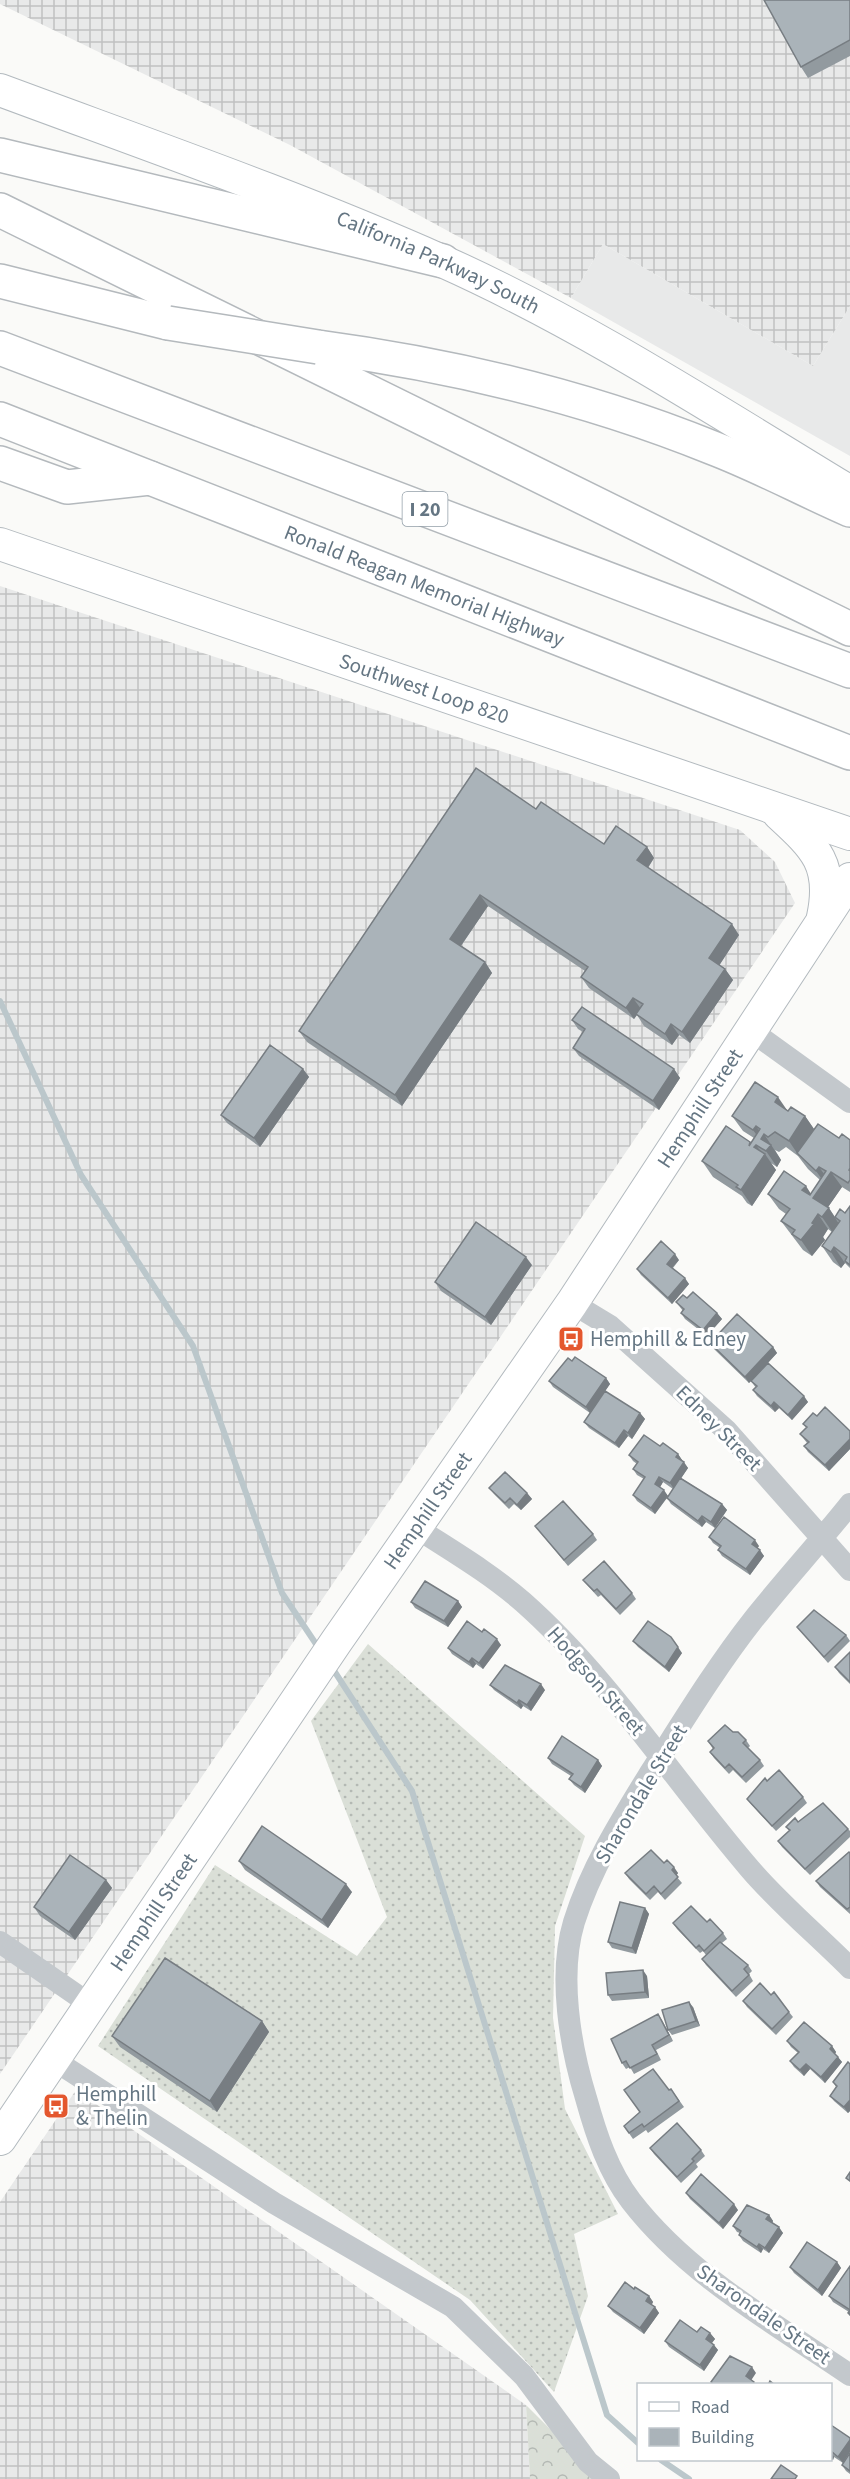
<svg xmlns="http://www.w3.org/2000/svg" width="850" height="2479" viewBox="0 0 850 2479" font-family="'Source Sans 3',sans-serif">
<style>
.built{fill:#e8e9e9}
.industrial{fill:url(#industrial-grid)}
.grass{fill:url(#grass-dots)}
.park{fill:url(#park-crowns)}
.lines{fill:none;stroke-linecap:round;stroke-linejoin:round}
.stream{stroke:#bbc7cb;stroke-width:6}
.secondary-casing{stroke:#b3babf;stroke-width:34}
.motorway-casing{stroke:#b4b9bd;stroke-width:36}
.minor{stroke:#c3c8cc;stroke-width:22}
.secondary{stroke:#fff;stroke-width:32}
.motorway{stroke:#fff;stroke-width:33}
.motorway-bridge-casing{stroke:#b4b9bd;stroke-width:36;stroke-linecap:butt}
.motorway-bridge{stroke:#fff;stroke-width:33}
.wall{fill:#929a9f;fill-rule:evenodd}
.shaded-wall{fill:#777d82}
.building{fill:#aab3b9;stroke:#777d82;stroke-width:1.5}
.labels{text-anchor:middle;stroke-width:6;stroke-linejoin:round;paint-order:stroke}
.shield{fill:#fff;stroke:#939fa8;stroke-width:1.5}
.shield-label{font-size:20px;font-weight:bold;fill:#657683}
.street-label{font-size:21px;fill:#657683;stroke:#fff}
.poi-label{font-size:21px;fill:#657683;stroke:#fff;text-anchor:start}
</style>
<defs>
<pattern id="industrial-grid" width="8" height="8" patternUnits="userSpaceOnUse" patternTransform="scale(1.5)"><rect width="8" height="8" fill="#e8e9e9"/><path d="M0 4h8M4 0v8" fill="none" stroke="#c0c1c2"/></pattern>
<pattern id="grass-dots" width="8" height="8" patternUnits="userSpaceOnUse" patternTransform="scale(1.5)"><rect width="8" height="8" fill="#dadfd7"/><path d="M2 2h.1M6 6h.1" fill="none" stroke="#b4b9b4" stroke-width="1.8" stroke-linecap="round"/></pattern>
<pattern id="park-crowns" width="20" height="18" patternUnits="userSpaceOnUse" patternTransform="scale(1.5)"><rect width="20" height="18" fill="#dadfd7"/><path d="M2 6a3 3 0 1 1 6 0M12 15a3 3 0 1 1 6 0" fill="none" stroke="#b4b9b4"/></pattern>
</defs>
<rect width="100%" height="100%" fill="#fafaf8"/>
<!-- built -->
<path class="built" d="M603,244l210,122 37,-60v150l-279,-158z"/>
<!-- industrial -->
<path class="industrial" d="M0,0h850v306l-37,60 -210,-122 -32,54 -281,-153 -290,-141z
M0,586l740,244 35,32 20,41 -795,1171z
M76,2090l450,315 4,74h-530v-277z"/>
<!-- grass -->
<path class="grass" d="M368,1644l217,192 -30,90 -2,92 12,91 53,105 -44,20 14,62 -34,96 -84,-92 -372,-254 117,-181 142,91 30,-39 -76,-196z"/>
<!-- park -->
<path class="park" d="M526,2405l74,74h-70z"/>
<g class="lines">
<!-- stream -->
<path class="stream" d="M0,1001l81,174 112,171 89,247 38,57
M331,1666l81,125 195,624 31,28
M661,2460l28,19"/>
<!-- secondary casing -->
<g class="secondary-casing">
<g id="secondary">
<path id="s1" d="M0,90c148,55 298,107 442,171 141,63 276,151 408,231"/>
<path id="s2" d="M0,544l850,290"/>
<path d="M779,814c37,34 55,51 44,103"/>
<path id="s3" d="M0,2139l336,-497 236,-339 278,-424"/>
</g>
</g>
<!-- motorway casing -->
<g class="motorway-casing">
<g id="motorway">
<path d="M0,155l443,106"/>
<path d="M0,210l850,419"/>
<path d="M0,281l168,42"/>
<path d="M318,347c134,18 269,50 395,101 47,18 91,42 137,62"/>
<path d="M0,348l850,323"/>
<path id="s4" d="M0,419l850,334"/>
<path d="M0,463l67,24 83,-9"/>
</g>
</g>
<!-- minor -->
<path class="minor" d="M750,1030l100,72
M572,1303l38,23 117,105 123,139
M850,1504c-32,40 -66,77 -97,116 -37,47 -71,103 -103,153 -29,47 -59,95 -76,149 -16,53 -4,124 12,176 10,36 22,73 45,103 57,74 143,122 219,174
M415,1527c37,24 75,46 108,75 86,76 152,180 227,267 30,35 67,66 100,99
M0,1942l91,63
M54,2060l220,143 179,104 71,69 64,86 21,17"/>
<!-- secondary -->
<use href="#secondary" class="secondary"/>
<!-- motorway -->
<use href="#motorway" class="motorway"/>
<!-- motorway-bridge casing -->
<g class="motorway-bridge-casing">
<path id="motorway-bridge" d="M168,323l150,24"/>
</g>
<!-- motorway-bridge -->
<use href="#motorway-bridge" class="motorway-bridge"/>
</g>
<!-- wall -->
<path class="wall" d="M850,0v56l-42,22 -7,-11z
M536,809l68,35 43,3 7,11 -6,10 91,67 -20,30 6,4 8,11 -43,63 -11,-8 -7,10 -28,-19 -7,-11 -3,4 -45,-31 -8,-11 4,-6 -97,-65 -27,40 24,16 7,11 -90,133 -95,-64 -8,-11z
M572,1020l102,49 6,9 -21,32 -80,-54 -6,-8 10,-16 -5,-3z
M303,1069l6,8 -49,70 -33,-24 -6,-8z
M788,1111l17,5 9,13 25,9 11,2v52l-8,-5 -14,20 7,10 10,-4 5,-7v62l-5,-5 -4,5 -8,-6 -11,-16 10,-14 -4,-3 -5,8 2,3 -13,16 -9,-6 -22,-29 5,-7 -7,-5 -11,-15 43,-1 9,-13 -12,-11 -10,-13 -12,-9 -7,5 -4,-2 6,10 -4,7 -6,-4 5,7 -24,36 -5,-3 -5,-7 -29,-19 -11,-16 49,-18 3,-5 -11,-7 -11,-15z
M679,1260l-6,8 16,16 -17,20 -31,-29 -4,-6z
M532,1265l-41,60 -50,-34 -6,-9z
M687,1298l30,15 5,6 -15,17 -22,-17 -4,-6 2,-2 -7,-9z
M710,1343l63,4 4,6 -9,10 40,39 -16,18 -13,-12 -4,4 -18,-16 -4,-6 3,-2 -5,-7 16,-17 -18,19 -35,-34z
M572,1361l34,17 4,6 -20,29 -37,-26 -4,-6z
M640,1413l5,6 -13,20 -4,-3 -9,12 -30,-20 -5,-6z
M817,1416l33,15v18l-21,22 -21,-19 -4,-6 3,-3 -7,-9 6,-6 -3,-4z
M660,1446l18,8 4,6v1l6,7 -7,10 41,26 5,6 -12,18 -9,-6 -4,5 -31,-23 -4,-6 -12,16 -18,-13 -4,-6 11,-16 -7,-4 -4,-6 4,-5 -4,-3 -4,-6zM663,1482l10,7 -5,7 -8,-9z
M489,1488l38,5 5,6 -11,11 -7,-6 -5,5 -15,-15z
M535,1526l58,8 4,6 -29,26z
M709,1537l50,9 -2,2 7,8 -14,19 -28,-19 -4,-6 2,-2 -7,-5z
M583,1580l49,13 4,6 -16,16 -19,-20 -3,2 -10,-11z
M458,1601l4,6 -14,20 -33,-19 -4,-6z
M797,1627l49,8 4,6 -22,22z
M482,1632l19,13 -18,24 -7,-5 -3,4 -21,-14 -4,-6z
M633,1641l49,12 -13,19 -31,-25z
M850,1652v32l-11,-11 -4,-6z
M490,1685l55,5 -14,21 -8,-5 -2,3 -27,-19z
M733,1732l13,8 4,6 -2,2 12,12 4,6 -18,17 -13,-13 -4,4 -15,-16 -4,-6 3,-3 -5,-8z
M548,1758l50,2 4,6 -17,27 -11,-8 -5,-6 2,-3 -19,-12z
M767,1781l36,16 4,6 -31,28 -25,-27 -4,-5z
M798,1822l50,7 2,2v6l-40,38 -28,-28 -4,-6 11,-10 -3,-4z
M850,1853v61l-30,-27 -4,-6z
M239,1861l113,31 -24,36 -83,-58z
M664,1863l14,10 -2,3 6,7 -17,17 -7,-8 -8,8 -21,-21 -4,-6z
M106,1880l6,8 -37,52 -35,-24 -6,-9z
M645,1908l4,6 -13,40 -24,-6 -4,-6z
M707,1922l16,11 4,6 -5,4 26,22 4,6 -3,3 4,7 -17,16 -30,-32 -4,-6 4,-4 -3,-4 -3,2 -23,-24 -4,-6z
M647,1976l2,22 -37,3 -4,-6z
M743,2001l46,11 4,5 -17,18 -29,-28z
M693,2007l7,19 -28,9 -4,-5z
M658,2014l15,27 -17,9 5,10 -27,14 -4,-7 -4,2 -4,-6z
M262,2021l7,11 -52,80 -97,-65 -8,-11z
M787,2041l45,5 4,6 -1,2 7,8 -17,21 -15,-14 -6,7 -10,-9 -4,-6 8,-8 -7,-6z
M850,2064v47l-2,2 -14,-12 -4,-5 6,-9 -3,-5z
M671,2089l13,18 -36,26 -2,-3 -13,9 -9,-13z
M650,2148l51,2 4,6 -9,8 2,3 -17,16 -27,-29z
M686,2193l52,17 -15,19 -33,-30z
M769,2215l4,6 -1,2 11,10 -14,20 -6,-4 -2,4 -18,-12 -4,-6 1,-2 -3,-1 -4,-6z
M837,2262l4,6 -19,28 -28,-23 -4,-6z
M850,2266v50l-2,-3 1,-1 -16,-10 -4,-6z
M649,2296l4,6 -1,3 3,2 4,6 -15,21 -31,-22 -5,-6z
M697,2332l13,1 5,6 -3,4 6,7 -14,21 -35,-24 -4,-6z
M831,2425l19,13v14l-7,11 -9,-6 -1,3 -2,-2z
M850,2453v21l-4,-3 -4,-6z"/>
<!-- shaded-wall -->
<path class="shaded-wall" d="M647,847l7,11 -9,14 -8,-12z
M480,895l8,11 -30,44 -8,-11z
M732,924l7,11 -22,34 -8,-11z
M485,962l7,11 -90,133 -7,-11z
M725,969l8,11 -43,63 -8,-11z
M633,998l8,11 -7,10 -8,-11z
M671,1024l8,11 -7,10 -7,-11z
M303,1069l6,8 -49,70 -6,-9z
M674,1069l6,9 -21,32 -6,-9z
M778,1097l11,16 -14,-11z
M805,1116l11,16 -17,24 -10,-15z
M756,1126l7,10 1,-2 17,26 -4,7 -11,-16 -2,-6 -11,-15z
M756,1145l8,11 1,-2 11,16 -24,36 -11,-16 13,-43z
M819,1167l8,11 4,-6 11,15 -18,26 -22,-23 4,-4 7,11 11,-15 -8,-11z
M829,1208l10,16 -6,9 -11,-16z
M818,1214l10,15 -5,8 2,3 -13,16 -11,-16z
M834,1247l11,16 -4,5 -10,-16z
M675,1254l4,6 -8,9 -4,-5z
M526,1257l6,8 -41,60 -6,-8z
M685,1278l4,6 -17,20 -4,-6z
M717,1313l5,6 -15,17 -4,-6z
M773,1347l4,6 -28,30 -4,-6z
M606,1378l4,6 -20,29 -4,-6z
M804,1396l4,6 -16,18 -4,-5z
M774,1402l5,6 -4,4 -4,-6z
M640,1413l5,6 -13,20 -4,-6z
M624,1430l4,6 -9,12 -4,-5z
M850,1439v10l-21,22 -4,-6z
M678,1454l4,6 -2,3 -4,-6z
M684,1462l4,6 -14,21 -4,-6z
M659,1477l4,5 -4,7 -4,-5z
M664,1490l4,6 -13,18 -4,-6z
M527,1493l5,6 -11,11 -4,-5z
M722,1504l5,6 -12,18 -4,-6z
M702,1516l4,6 -4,5 -4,-6z
M755,1540l4,6 -3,4 -4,-6z
M760,1550l4,6 -14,19 -4,-6z
M458,1601l4,6 -14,20 -4,-6z
M497,1639l4,6 -18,24 -4,-6z
M678,1647l4,6 -13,19 -4,-5z
M472,1658l4,6 -3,4 -4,-6z
M541,1684l4,6 -14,21 -4,-6z
M519,1700l4,6 -2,3 -4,-6z
M598,1760l4,6 -17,27 -4,-6z
M674,1867l4,6 -2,3 -4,-6z
M106,1880l6,8 -37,52 -6,-8z
M346,1884l6,8 -24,36 -6,-8z
M645,1908l4,6 -13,40 -4,-6z
M643,1970l4,6 2,22 -4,-6z
M689,2002l4,5 7,19 -4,-5z
M658,2014l4,6 11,21 -4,-6z
M262,2021l7,11 -52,80 -7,-11z
M832,2046l4,6 -2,3 -4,-6z
M838,2057l4,5 -17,21 -4,-6z
M806,2064l4,5 -6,7 -4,-6z
M850,2100v11l-2,2 -4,-6z
M734,2204l4,6 -15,19 -4,-6z
M769,2215l4,6 -2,4 -5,-6z
M779,2227l4,6 -14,20 -4,-5z
M759,2244l4,5 -2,4 -4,-6z
M837,2262l4,6 -19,28 -4,-6z
M649,2296l4,6 -3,4 -4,-5z
M655,2307l4,6 -15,21 -4,-6z
M710,2333l5,6 -5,6 -4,-6z
M714,2345l4,5 -14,21 -4,-6z
M752,2367l4,6 -6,9 -4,-6z
M850,2440v12l-7,11 -5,-6z
M831,2452l3,5 -1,3 -2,-3z"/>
<!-- building -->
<path class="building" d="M764,0h86v40l-49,27z
M476,768l60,41 5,-7 63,42 12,-18 31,21 -10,13 95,64 -23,34 16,11 -43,63 -11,-8 -6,10 -29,-20 7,-10 -10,-6 -7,10 -45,-31 7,-10 -108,-72 -30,44 35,23 -90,133 -96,-64z
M582,1007l92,62 -21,32 -80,-53 12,-19 -13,-9z
M270,1045l33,24 -49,69 -33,-23z
M755,1082l23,15 -3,5 13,9 3,-4 14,9 -16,25 -14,-9 -7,5 -4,-3 -3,5 10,6 -5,6 -10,-6 -2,2 11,7 -24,36 -5,-3 2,-2 -36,-24 24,-35 24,16 -1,4 11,-17 -4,-3 -3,4 -21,-14z
M818,1124l21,14 3,-4 8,6v28l-1,2 1,1v9l-2,3 -17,-11 -18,26 16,10 -7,9 -4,-3 -6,9 2,1 -13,16 -9,-6 3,-4 -14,-9 9,-12 -22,-15 16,-23 22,15 -4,4 8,5 16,-24 -7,-4 -3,4 -19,-18z
M850,1206v59l-5,-4 2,-4 -13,-10 -3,5 -9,-6 18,-25 -5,-4 5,-8 5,4z
M476,1222l50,35 -41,60 -50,-35z
M661,1241l14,13 -8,10 18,14 -17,20 -31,-29z
M693,1292l24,21 -14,17 -22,-17 3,-4 -8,-7 7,-7 4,3z
M737,1314l36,33 -28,30 -35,-34z
M575,1357l31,21 -20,29 -37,-26 19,-23 4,3z
M768,1363l36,33 -16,19 -14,-13 -3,4 -18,-16 4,-4 -6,-5z
M605,1391l35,22 -12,20 -4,-3 -9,13 -31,-21z
M825,1407l25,24v8l-25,26 -21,-19 5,-4 -9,-8 7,-7 -4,-3 10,-11 4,3z
M644,1435l16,11 3,-3 15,11 -2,3 8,5 -14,21 -11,-6 -4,7 9,6 -13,18 -18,-13 12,-18 -12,-8 5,-7 -9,-7z
M505,1472l22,21 -10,12 -7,-7 -5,5 -16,-15z
M680,1478l42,26 -11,18 -9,-6 -4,5 -31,-23z
M563,1501l30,33 -29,26 -29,-34z
M724,1517l31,23 -3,4 8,6 -14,19 -28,-19 3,-4 -12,-9z
M604,1561l28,32 -16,16 -19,-20 -3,2 -11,-11z
M425,1581l33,20 -14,20 -33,-19z
M814,1610l32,25 -22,22 -27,-30z
M467,1621l15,11 2,-3 13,10 -18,24 -7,-5 -3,4 -21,-14z
M648,1621l23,16 7,10 -13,20 -32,-26z
M850,1652v30l-15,-15z
M505,1665l36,19 -14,21 -8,-5 -2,3 -27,-18z
M725,1725l8,7h5l8,8 -3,3 17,17 -18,17 -13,-13 -4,4 -15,-16 4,-4 -6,-7z
M562,1736l36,24 -17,27 -12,-8 4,-5 -25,-16z
M779,1770l24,27 -31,29 -25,-27 18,-21 2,3z
M823,1803l25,26 -43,40 -27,-28 12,-11 -4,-3 9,-9 3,4z
M262,1826l84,58 -24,36 -83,-59z
M651,1850l13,13 3,-3 7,7 -2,3 6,7 -17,17 -7,-8 -8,8 -21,-21z
M849,1852l1,1v54l-3,2 -31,-28z
M70,1855l36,25 -37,52 -35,-25z
M620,1902l25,6 -13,40 -24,-6z
M691,1906l16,16 3,-3 13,14 -19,18 -5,-6 -3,3 -23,-25z
M720,1942l28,23 -4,4 5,6 -17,16 -30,-32z
M165,1958l97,63 -52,80 -98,-65z
M643,1970l2,22 -37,3 -2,-22z
M760,1983l11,12 3,-3 15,20 -17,17 -29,-28z
M689,2002l7,19 -28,9 -6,-20z
M658,2014l11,21 -17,10 5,9 -27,14 -4,-7 -4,2 -11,-24z
M804,2022l28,24 -2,3 8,8 -17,20 -15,-13 -6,6 -10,-9 9,-9 -12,-11z
M848,2062l2,2v36l-6,7 -14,-11 7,-10 -4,-4z
M653,2069l16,21 2,-1 8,12 -35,26 -2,-3 -13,9 -5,-7 16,-14 -16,-22z
M677,2123l24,27 -9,9 2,2 -17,16 -27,-29z
M850,2172v9l-4,-3z
M701,2174l33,30 -15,19 -33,-30z
M747,2205l22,10 -3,4 13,8 -14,21 -6,-4 -2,3 -18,-12 2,-4 -8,-5z
M807,2242l30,20 -19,28 -28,-23z
M850,2266v49l-2,-2 2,-3 -21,-14z
M625,2282l9,7 1,-2 14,9 -3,5 9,6 -15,21 -32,-22z
M680,2320l17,12 4,-5 9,6 -4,6 8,6 -14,20 -35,-24z
M730,2356l22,11 -6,9 8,6 -1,3h-39l-3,-3z
M770,2381l5,4h-7z
M831,2425l19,13v2l-12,17 -7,-6z
M850,2453v18l-8,-6z
M781,2465l16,11 -2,3h-24z"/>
<!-- icons -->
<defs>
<g id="bus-square" transform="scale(1.35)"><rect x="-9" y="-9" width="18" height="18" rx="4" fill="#e4572e" stroke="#fff"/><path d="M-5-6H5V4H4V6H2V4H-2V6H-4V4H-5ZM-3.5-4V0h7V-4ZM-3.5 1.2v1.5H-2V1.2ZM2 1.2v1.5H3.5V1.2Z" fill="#fff"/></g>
</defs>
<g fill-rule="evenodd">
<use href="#bus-square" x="571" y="1339"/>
<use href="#bus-square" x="56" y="2106"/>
</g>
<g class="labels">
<!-- shield labels -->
<rect class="shield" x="402.5" y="492" width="45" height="34" rx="4.5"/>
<g class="shield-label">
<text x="425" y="516">I 20</text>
</g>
<!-- street labels -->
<g class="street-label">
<text dy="7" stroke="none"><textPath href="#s1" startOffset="471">California Parkway South</textPath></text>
<text dy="7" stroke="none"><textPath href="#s4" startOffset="456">Ronald Reagan Memorial Highway</textPath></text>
<text dy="7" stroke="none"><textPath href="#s2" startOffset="448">Southwest Loop 820</textPath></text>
<text dy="7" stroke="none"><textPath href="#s3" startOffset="1246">Hemphill Street</textPath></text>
<text transform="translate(719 1428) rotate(45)" y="7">Edney Street</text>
<text dy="7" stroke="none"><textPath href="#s3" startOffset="760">Hemphill Street</textPath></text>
<text transform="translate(596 1681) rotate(49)" y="7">Hodgson Street</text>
<text transform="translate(641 1794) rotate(-59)" y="7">Sharondale Street</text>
<text dy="7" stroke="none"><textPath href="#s3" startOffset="274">Hemphill Street</textPath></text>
<text transform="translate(764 2314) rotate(35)" y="7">Sharondale Street</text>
</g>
<!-- poi labels -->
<g class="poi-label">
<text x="590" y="1346">Hemphill &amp; Edney</text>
<text x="76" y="2101">Hemphill<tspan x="76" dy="24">&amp; Thelin</tspan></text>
</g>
</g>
<!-- legend -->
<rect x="637" y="2383" width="195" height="78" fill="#ffffff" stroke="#c1c8cd" stroke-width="1.5"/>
<rect x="649" y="2402" width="30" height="9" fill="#ffffff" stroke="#c1c8cd" stroke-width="1.5"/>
<text x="691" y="2413" font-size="18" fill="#657683">Road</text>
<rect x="649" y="2428" width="30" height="18" fill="#aab3b9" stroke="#c1c8cd" stroke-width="1.5"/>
<text x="691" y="2443" font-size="18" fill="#657683">Building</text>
</svg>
